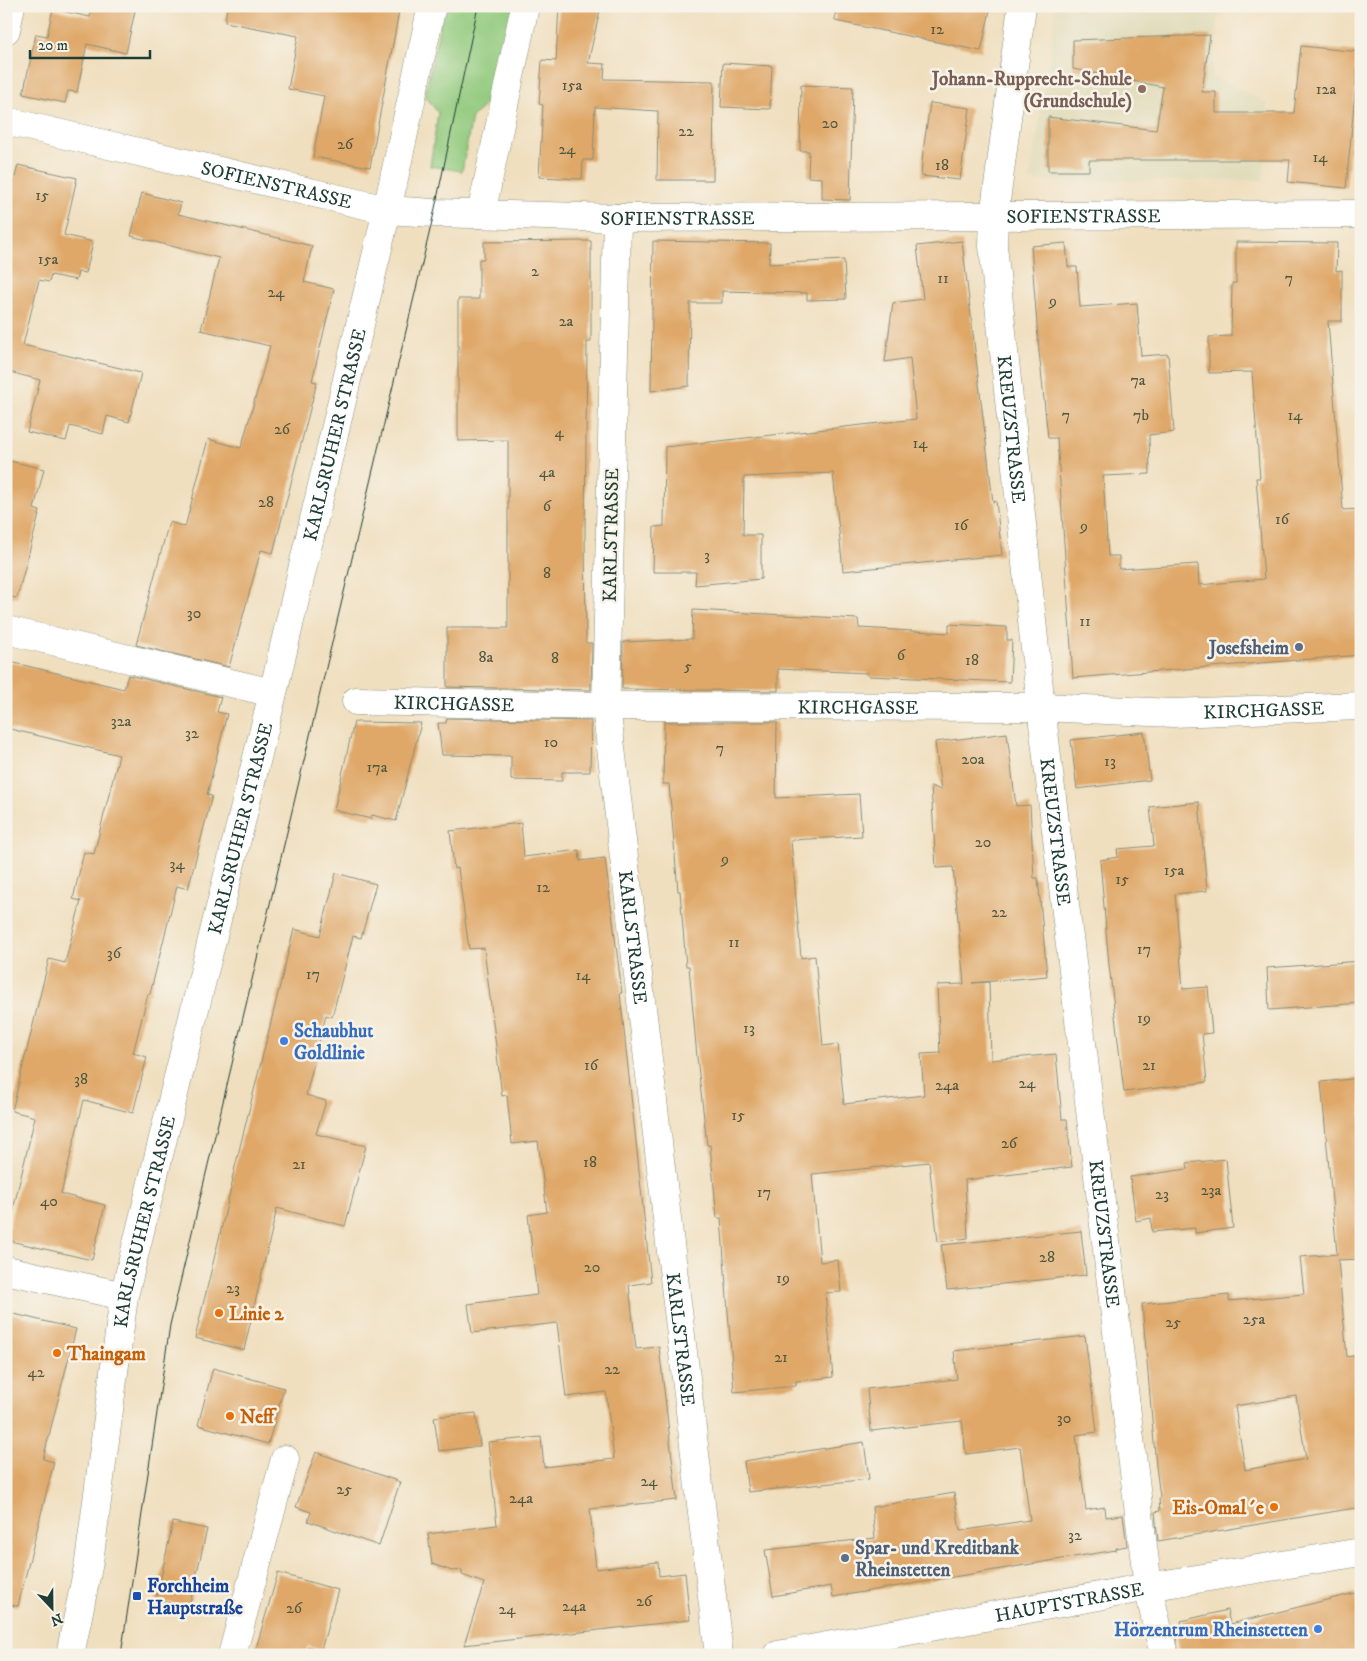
<svg xmlns="http://www.w3.org/2000/svg" width="1367" height="1661" viewBox="0 0 1367 1661" font-family="'IM FELL DW Pica',serif">
<style>
.built{fill:#e1dcbb}
.green{fill:#93cb7f;stroke:#59845a}
.building{fill:#dfa767;fill-rule:evenodd}
.lines{fill:none;stroke-linecap:round;stroke-linejoin:round}
.minor-casing{stroke:#888e7a;stroke-width:29}
.minor{stroke:#fff;stroke-width:28}
.tram{stroke:#1f3d34;stroke-width:1}
.education-dot{fill:#8d6e63;stroke:#f7f3e8;stroke-width:2}
.service-dot{fill:#5c6f8a;stroke:#f7f3e8;stroke-width:2}
.shop-dot{fill:#3f7fe0;stroke:#f7f3e8;stroke-width:2}
.food-dot{fill:#e8710a;stroke:#f7f3e8;stroke-width:2}
.transit-dot{fill:#1a4fb4;stroke:#f7f3e8;stroke-width:2}
.labels{text-anchor:middle;stroke-width:5;stroke-linejoin:round;paint-order:stroke}
.number-label{font-size:16px;fill:#4f5841}
.education-label{font-size:19px;font-weight:bold;fill:#785e54;stroke:#f7f3e8;text-anchor:end}
.street-label{font-size:19px;fill:#1f3d34;stroke:#f7f3e8}
.service-label{font-size:19px;font-weight:bold;fill:#4e5e75;stroke:#f7f3e8;text-anchor:end}
.shop-label{font-size:19px;font-weight:bold;fill:#366cbe;stroke:#f7f3e8;text-anchor:start}
.food-label{font-size:19px;font-weight:bold;fill:#c56008;stroke:#f7f3e8;text-anchor:start}
.transit-label{font-size:19px;font-weight:bold;fill:#164399;stroke:#f7f3e8;text-anchor:start}
</style>
<rect width="100%" height="100%" fill="#f7f3e8"/>
<filter id="ink" filterUnits="userSpaceOnUse"><feTurbulence type="fractalNoise" baseFrequency=".02" numOctaves="2"/><feDisplacementMap in="SourceGraphic" scale="10" xChannelSelector="R" yChannelSelector="G"/><feConvolveMatrix kernelMatrix="1 2 1 2 8 2 1 2 1" color-interpolation-filters="sRGB"/></filter>
<filter id="wash" filterUnits="userSpaceOnUse"><feTurbulence type="fractalNoise" baseFrequency=".0096" numOctaves="4" result="noise"/><feDisplacementMap in="SourceGraphic" scale="20" xChannelSelector="R" yChannelSelector="G"/><feGaussianBlur stdDeviation="1.12" result="paint"/><feColorMatrix in="noise" values="0 0 0 0 0 0 0 0 0 0 0 0 0 0 0 0 0 1.4 0 .05"/><feComposite in="paint" operator="in"/></filter>
<g filter="url(#wash)">
<rect width="100%" height="100%" fill="#f0dfbf"/>
<!-- built -->
<path class="built" d="M1056,6h164l-9,70 56,27 -3,77 -235,1 19,-110z"/>
<!-- green -->
<path class="green" d="M444,6h71l-19,89 -24,22 -10,54 -32,-5 8,-53 -13,-18z"/>
<g id="blocks">
<!-- building -->
<path class="building" d="M92,6h44l-10,47 -39,-9 -10,48 -9,-1 -3,12 -42,-9 13,-60 11,2 6,-27 37,8z
M227,6h173l-30,161 -57,-10 11,-61 -36,-7 10,-53 -73,-14z
M559,6h42l-13,57 17,1 -1,15 110,2 -1,99h-56l1,-69 -63,-4 -2,53h-10l-1,19 -43,-2 4,-72 -4,-1 3,-44 14,1z
M836,6h155l-10,45 -146,-30z
M1210,35l-8,57h14v21h78l7,-67 58,6 -13,136 -58,-6 2,-22h-201v11h-41v-54l108,13 7,-43 -90,-18v-29z
M723,63l49,3 -2,43 -49,-2z
M801,85l52,2 -3,113 -28,-1v-21l-14,-1 1,-26h-9z
M930,103l40,5 -10,72 -39,-4 2,-24z
M18,165l59,13 -13,57 29,7 -7,31 -8,-1 -2,8 -25,-5 -2,7 -10,-2 -16,65 118,28 -12,49 -22,-6 -4,18 -33,-8 -4,15 -39,-9 13,-52 -34,-9v-157z
M142,193l39,10 -3,11 134,32 -8,36 30,7 -22,92 5,1 -44,171 -12,-3 -32,117 -93,-22 33,-123 16,5 23,-88 33,9 29,-102 -69,-16 18,-72 -88,-22z
M591,241v101h-4l-2,191 1,110h6l-1,47 -144,-3v-59h61v-188l-50,1v-142h21v-40h5v-17z
M653,241l117,2 -1,21 75,-4 2,39 -39,1v-7l-85,-2v12h-32l-1,83 -38,5z
M962,241l31,261 3,-1 6,54 -159,16 -10,-98 -89,4 -1,58h18v44l-66,6 1,-13h-43l1,-45 10,-1 1,-79 251,-28 -6,-61 -25,4 8,-59 30,-4 -6,-53z
M1236,242l101,1 -1,28 6,-1v51h-14l15,189 18,-1v146l-288,23 -16,-240h-9l-9,-87 -8,-105 35,-3 2,24h9l3,40 57,-4 4,53 27,-2 6,78 -25,3 1,39 -47,2 5,80h11v13l79,-5 1,21 65,-6 -8,-101h4l-8,-106 -43,1v-36l22,-1 1,-53h4z
M6,460l38,9 -10,40 6,2 -23,87 -11,-2z
M693,610l165,9 1,9 90,5v-9l58,3v13h5l-2,42 -142,-6v-3l-90,-4v22l-156,-2 1,-47 69,-3z
M6,661l118,28 4,-14 93,22 -4,15 10,2 -20,81 5,1 -24,93 -11,-3 -27,108h-2l-15,59 14,4 -14,56 -49,-13 -23,94 44,11 -13,55 -86,-20 29,-123 -23,-6 37,-152 16,4 16,-62 -8,-2 11,-47 10,2 25,-99 -113,-27z
M447,718l144,3 -1,51h-28v9l-51,-1v-24l-69,-1 -4,-32h8z
M354,722l67,1 -25,98 -24,-6 -1,4 -37,-9z
M664,722h113l-1,76 83,-4 3,42 -71,4 10,118 14,-2 8,90 15,-2 6,60 80,-9 -3,-41 19,-1 -3,-68 27,-1 -11,-117 -17,1 -5,-82 10,4 -6,-48 72,-9 9,73 14,-1 4,73h4l9,98 -75,7 17,-1 2,78 65,-6 6,65h5l5,48 -107,13 3,58 -30,4 -9,-80 -117,12 8,88 18,-2 3,32 -16,1 8,84 -37,4v5l-62,6 -13,-174h-4l-7,-73h-3l-10,-88 -8,-91h-3l-6,-75h-2l-9,-107h-6z
M1144,732l6,48 -73,9 -6,-49z
M1199,802l8,89 -32,3 8,95 25,-2 4,46 -10,1 5,48 -83,10 -15,-127 -9,-105 18,-3 -1,-8 37,-3 -4,-39z
M521,823l3,34 55,-7 1,11 25,-3 17,135h-2l31,289 -22,3 7,64 23,-2 18,153 -87,9 6,60 62,-7 1,14 26,-3 5,47 -226,25 20,-62 -22,-8v-5l-10,1 -20,-7 -4,-30 69,-9 -9,-83 53,-5 3,30 70,-8 -8,-67 -40,5 -9,-74 -85,10 -4,-29 69,-9 -9,-80 19,-3 -9,-71 -26,3 -5,-49 -5,1 -18,-148 -15,1 -11,-81 -4,1 -4,-38z
M336,873l40,11 -15,54 -8,-2 -21,81 -6,-2 -20,80 20,6 -10,33 50,12 -21,80 -68,-18 -33,142 -49,-12 38,-158 -1,-1 62,-250 26,7z
M1361,961v42l-92,7 -2,-42z
M1361,1078v181l-23,1 9,97 14,-3v153l-203,34 -3,-29 5,-1 -1,-13 1,-1 -4,-31 -14,-162 87,-9v6l75,-7 -4,-37 37,-3 -16,-172zM1296,1396l10,63 -61,11 -10,-64z
M1226,1159l7,69 -38,5v-5l-43,4 -1,-14 -15,3 -6,-44 58,-8 -1,-6z
M1081,1231l5,44 -139,15 -6,-45z
M6,1312l70,17 -33,130 11,3 -36,144 -12,-1z
M1085,1336l12,96 -21,3 10,75 19,-3 1,10 17,-2 4,31 -11,2v2l-283,47 -2,-11 -58,10 -8,-46 110,-12 -3,-31 82,-14 6,38 70,-11 -10,-73 -54,7 -4,-33 -91,10 -4,-42 90,-10 -3,-28z
M213,1368l71,20 -16,56 -70,-19z
M476,1413l4,33 -41,5 -5,-34z
M864,1442l5,37 -121,13 -4,-31z
M316,1452l84,30 -21,64 -71,-25 3,-9 -15,-5z
M173,1522l34,7 -18,78 -33,-7z
M278,1573l60,17 -17,60 -13,-4 -3,9h-51z
M1355,1593l6,22v40h-182l-3,-18 8,-2 -3,-14 46,-11 3,14z"/>
</g>
</g>
<g filter="url(#ink)">
<use href="#blocks" fill-opacity="0" stroke="#888e7a" stroke-width="1"/>
<g class="lines">
<!-- minor casing -->
<g class="minor-casing">
<g id="minor">
<path id="s1" d="M1022,6l-28,210 -1,30 48,461 107,880 16,68"/>
<path d="M6,30l5,-24"/>
<path id="s2" d="M6,121l381,89 47,3 183,5 744,-4"/>
<path d="M481,214l44,-208"/>
<path id="s3" d="M617,218l-11,488 113,949"/>
<path d="M6,630l267,63"/>
<path id="s4" d="M356,701l250,5 435,1 132,6 188,-7"/>
<path d="M6,1270l118,26"/>
<path id="s5" d="M70,1655l19,-93 35,-266 149,-603 114,-483 45,-204"/>
<path d="M232,1655l53,-196"/>
<path id="s6" d="M778,1655l370,-68 213,-35"/>
</g>
</g>
<!-- minor -->
<use href="#minor" class="minor"/>
<!-- tram -->
<path class="tram" d="M121,1655l49,-330 264,-1112 44,-207"/>
</g>
</g>
<!-- markers -->
<circle class="education-dot" cx="1142" cy="89" r="5"/>
<g class="service-dot">
<circle cx="1299" cy="647" r="5"/>
<circle cx="845" cy="1558" r="5"/>
</g>
<g class="shop-dot">
<circle cx="284" cy="1041" r="5"/>
<circle cx="1318" cy="1629" r="5"/>
</g>
<g class="food-dot">
<circle cx="219" cy="1313" r="5"/>
<circle cx="57" cy="1353" r="5"/>
<circle cx="230" cy="1416" r="5"/>
<circle cx="1274" cy="1507" r="5"/>
</g>
<rect class="transit-dot" x="132" y="1591" width="10" height="10" rx="2.5"/>
<g class="labels">
<!-- number labels -->
<g class="number-label">
<text x="937" y="34">12</text>
<text x="572" y="90">15a</text>
<text x="1326" y="94">12a</text>
<text x="830" y="128">20</text>
<text x="686" y="136">22</text>
<text x="345" y="149">26</text>
<text x="567" y="154">24</text>
<text x="1320" y="162">14</text>
<text x="942" y="170">18</text>
<text x="42" y="200">15</text>
<text x="48" y="264">15a</text>
<text x="535" y="276">2</text>
<text x="943" y="283">11</text>
<text x="1289" y="283">7</text>
<text x="276" y="297">24</text>
<text x="1053" y="306">9</text>
<text x="566" y="326">2a</text>
<text x="1138" y="385">7a</text>
<text x="1066" y="420">7</text>
<text x="1141" y="420">7b</text>
<text x="1295" y="420">14</text>
<text x="282" y="434">26</text>
<text x="559" y="437">4</text>
<text x="920" y="448">14</text>
<text x="547" y="477">4a</text>
<text x="266" y="507">28</text>
<text x="547" y="511">6</text>
<text x="1282" y="524">16</text>
<text x="961" y="530">16</text>
<text x="1084" y="531">9</text>
<text x="707" y="560">3</text>
<text x="547" y="578">8</text>
<text x="194" y="618">30</text>
<text x="1085" y="626">11</text>
<text x="901" y="660">6</text>
<text x="486" y="662">8a</text>
<text x="555" y="663">8</text>
<text x="972" y="665">18</text>
<text x="688" y="671">5</text>
<text x="121" y="726">32a</text>
<text x="192" y="738">32</text>
<text x="551" y="747">10</text>
<text x="720" y="753">7</text>
<text x="973" y="764">20a</text>
<text x="1110" y="766">13</text>
<text x="377" y="772">17a</text>
<text x="983" y="847">20</text>
<text x="725" y="864">9</text>
<text x="177" y="869">34</text>
<text x="1174" y="875">15a</text>
<text x="1122" y="884">15</text>
<text x="543" y="892">12</text>
<text x="999" y="917">22</text>
<text x="734" y="947">11</text>
<text x="1144" y="954">17</text>
<text x="114" y="958">36</text>
<text x="313" y="979">17</text>
<text x="583" y="980">14</text>
<text x="1144" y="1023">19</text>
<text x="749" y="1033">13</text>
<text x="591" y="1070">16</text>
<text x="1149" y="1070">21</text>
<text x="81" y="1084">38</text>
<text x="1027" y="1088">24</text>
<text x="947" y="1090">24a</text>
<text x="738" y="1120">15</text>
<text x="1009" y="1148">26</text>
<text x="590" y="1167">18</text>
<text x="299" y="1169">21</text>
<text x="1211" y="1195">23a</text>
<text x="764" y="1197">17</text>
<text x="1162" y="1199">23</text>
<text x="49" y="1206">40</text>
<text x="1047" y="1262">28</text>
<text x="592" y="1272">20</text>
<text x="783" y="1283">19</text>
<text x="233" y="1293">23</text>
<text x="1254" y="1324">25a</text>
<text x="1173" y="1327">25</text>
<text x="781" y="1362">21</text>
<text x="612" y="1374">22</text>
<text x="36" y="1377">42</text>
<text x="1064" y="1423">30</text>
<text x="649" y="1486">24</text>
<text x="344" y="1494">25</text>
<text x="521" y="1503">24a</text>
<text x="1075" y="1540">32</text>
<text x="644" y="1606">26</text>
<text x="574" y="1611">24a</text>
<text x="294" y="1613">26</text>
<text x="507" y="1614">24</text>
</g>
<!-- education labels -->
<g class="education-label">
<text x="1132" y="85">Johann-Rupprecht-Schule<tspan x="1132" dy="22">(Grundschule)</tspan></text>
</g>
<!-- street labels -->
<g class="street-label">
<text dy="7" stroke="none"><textPath href="#s2" startOffset="278">SOFIENSTRASSE</textPath></text>
<text dy="7" stroke="none"><textPath href="#s2" startOffset="1088">SOFIENSTRASSE</textPath></text>
<text dy="7" stroke="none"><textPath href="#s2" startOffset="682">SOFIENSTRASSE</textPath></text>
<text dy="7" stroke="none"><textPath href="#s1" startOffset="426">KREUZSTRASSE</textPath></text>
<text dy="7" stroke="none"><textPath href="#s5" startOffset="1250">KARLSRUHER STRASSE</textPath></text>
<text transform="translate(610 535) rotate(-89)" y="7">KARLSTRASSE</text>
<text dy="7" stroke="none"><textPath href="#s4" startOffset="98">KIRCHGASSE</textPath></text>
<text dy="7" stroke="none"><textPath href="#s4" startOffset="502">KIRCHGASSE</textPath></text>
<text dy="7" stroke="none"><textPath href="#s4" startOffset="908">KIRCHGASSE</textPath></text>
<text dy="7" stroke="none"><textPath href="#s5" startOffset="845">KARLSRUHER STRASSE</textPath></text>
<text dy="7" stroke="none"><textPath href="#s1" startOffset="831">KREUZSTRASSE</textPath></text>
<text dy="7" stroke="none"><textPath href="#s3" startOffset="721">KARLSTRASSE</textPath></text>
<text dy="7" stroke="none"><textPath href="#s5" startOffset="440">KARLSRUHER STRASSE</textPath></text>
<text dy="7" stroke="none"><textPath href="#s1" startOffset="1236">KREUZSTRASSE</textPath></text>
<text dy="7" stroke="none"><textPath href="#s3" startOffset="1126">KARLSTRASSE</textPath></text>
<text dy="7" stroke="none"><textPath href="#s6" startOffset="296">HAUPTSTRASSE</textPath></text>
</g>
<!-- service labels -->
<g class="service-label">
<text x="1289" y="654">Josefsheim</text>
<text x="855" y="1554" text-anchor="start">Spar- und Kreditbank<tspan x="855" dy="22">Rheinstetten</tspan></text>
</g>
<!-- shop labels -->
<g class="shop-label">
<text x="294" y="1037">Schaubhut<tspan x="294" dy="22">Goldlinie</tspan></text>
<text x="1308" y="1636" text-anchor="end">Hörzentrum Rheinstetten</text>
</g>
<!-- food labels -->
<g class="food-label">
<text x="229" y="1320">Linie 2</text>
<text x="67" y="1360">Thaingam</text>
<text x="240" y="1423">Neff</text>
<text x="1264" y="1514" text-anchor="end">Eis-Omal´e</text>
</g>
<!-- transit labels -->
<g class="transit-label">
<text x="147" y="1592">Forchheim<tspan x="147" dy="22">Hauptstraße</tspan></text>
</g>
</g>
<!-- margin -->
<rect width="1367" height="1661" fill="none" stroke="#f7f3e8" stroke-width="25"/>
<!-- north arrow -->
<g transform="translate(52 1608) rotate(158)" stroke="#f7f3e8" stroke-width="4" paint-order="stroke">
<path d="M0-4L9 19L0 12L-9 19Z" fill="#1f3d34"/>
<text y="-8" font-size="14" font-weight="bold" text-anchor="middle" fill="#1f3d34">N</text>
</g>
<!-- scale -->
<path d="M30 50v8h120v-8" fill="none" stroke="#1f3d34" stroke-width="2.5"/>
<text x="38" y="50" font-size="15" fill="#1f3d34" stroke="#f7f3e8" stroke-width="4" paint-order="stroke">20 m</text>
</svg>
